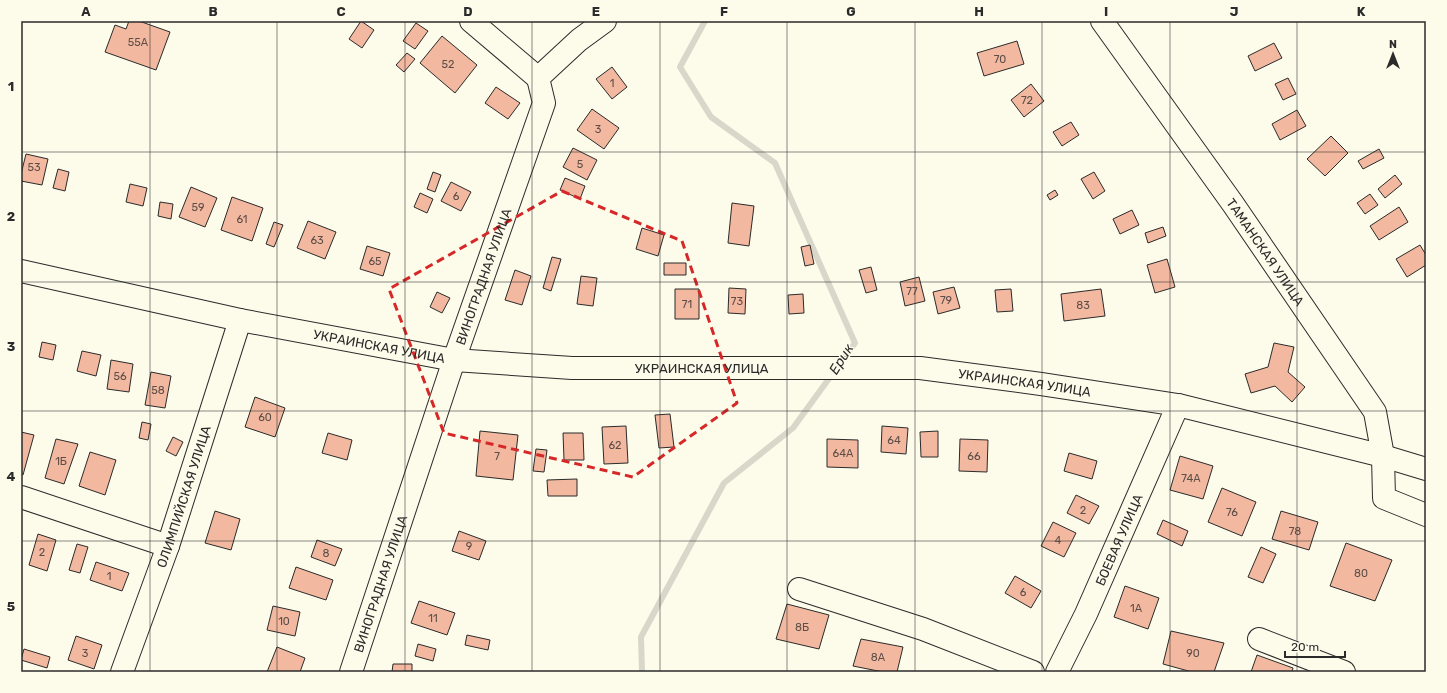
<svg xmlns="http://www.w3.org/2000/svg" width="1447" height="693" viewBox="0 0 1447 693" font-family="Rubik,sans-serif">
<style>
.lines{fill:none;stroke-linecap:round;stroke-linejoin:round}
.stream{stroke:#d8d7c9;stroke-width:6}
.building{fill:#f2b8a0;stroke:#2b2b2b}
.minor-casing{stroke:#2b2b2b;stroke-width:24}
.minor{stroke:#fdfbea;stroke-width:22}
.marked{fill:none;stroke:#d62828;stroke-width:3;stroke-dasharray:8 5;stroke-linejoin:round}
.grid{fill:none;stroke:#2b2b2b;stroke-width:1;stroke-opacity:0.55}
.labels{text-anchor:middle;stroke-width:3;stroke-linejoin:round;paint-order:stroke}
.number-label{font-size:11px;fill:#5d4e48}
.street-label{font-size:13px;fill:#2b2b2b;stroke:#fdfbea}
.water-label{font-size:14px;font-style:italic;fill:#2b2b2b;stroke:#fdfbea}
.neatline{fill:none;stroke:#2b2b2b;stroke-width:1.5}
.grid-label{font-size:13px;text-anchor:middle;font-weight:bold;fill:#2b2b2b}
</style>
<rect width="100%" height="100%" fill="#fdfbea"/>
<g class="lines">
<!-- stream -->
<path class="stream" d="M705,21l-25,46 31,50 64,46 80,180 -15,21
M642,672l-1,-35 83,-154 69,-55 40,-55"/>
</g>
<!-- building -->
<path class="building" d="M129,21h10l31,11 -14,38 -51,-18 10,-27 11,4z
M361,21l13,9 -12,18 -13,-9z
M416,23l12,8 -13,18 -12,-8z
M442,36l35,29 -22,28 -35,-30z
M1017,41l7,23 -40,12 -7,-23z
M1274,43l8,15 -27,13 -7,-15z
M407,53l8,6 -11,13 -8,-7z
M612,67l15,20 -15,12 -16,-20z
M1288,78l8,16 -13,6 -8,-16z
M1031,84l13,17 -20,16 -13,-17z
M496,87l24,16 -12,16 -23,-16z
M592,109l27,19 -15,21 -27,-19z
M1297,110l9,16 -26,14 -8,-16z
M1071,122l8,13 -17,11 -9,-14z
M1331,136l17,17 -23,23 -18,-17z
M573,148l24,12 -10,20 -24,-13z
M1379,149l5,9 -21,11 -5,-8z
M26,154l22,5 -6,26 -21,-4v-7z
M58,169l11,3 -4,19 -12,-3z
M433,172l8,3 -6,17 -8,-3z
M1094,172l11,19 -12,8 -12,-20z
M1395,175l7,9 -17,14 -7,-9z
M565,178l20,8 -5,13 -20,-9z
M451,182l20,10 -10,19 -20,-10z
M130,184l17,4 -4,18 -17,-4z
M191,187l26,11 -12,29 -26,-10z
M1055,190l3,5 -8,5 -3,-5z
M420,193l13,6 -6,14 -13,-6z
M1370,194l8,11 -13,9 -8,-11z
M232,197l31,11 -11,33 -31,-11z
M160,202l13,2 -2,15 -13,-3z
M732,203l22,3 -5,40 -21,-3z
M1399,207l9,15 -29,18 -9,-14z
M1132,210l7,15 -19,9 -7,-15z
M308,221l28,11 -11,27 -28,-11z
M274,222l9,3 -9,22 -8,-3z
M1163,227l3,9 -18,7 -3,-10z
M642,228l22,7 -6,21 -22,-7z
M810,245l4,19 -9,2 -4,-19z
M1420,245l6,10v10l-19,12 -11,-18z
M367,246l23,7 -7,23 -23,-7z
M552,257l9,2 -10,32 -8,-3z
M1167,259l8,28 -20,6 -8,-28z
M664,263h22v12h-22z
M871,267l6,23 -11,3 -7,-23z
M515,270l16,6 -9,29 -17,-5z
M581,276l16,2 -4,28 -16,-2z
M919,277l6,24 -20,5 -5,-24z
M954,287l6,21 -22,6 -5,-22z
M729,288l17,1 -1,25 -17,-1z
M675,289h24v30h-24z
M1011,289l2,22 -16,1 -2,-22z
M1101,289l4,27 -41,5 -3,-27z
M437,292l13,6 -8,15 -12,-6z
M803,294l1,19 -15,1 -1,-19z
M42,342l14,3 -3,15 -14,-3z
M1274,343l20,4 -6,25 17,15 -13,15 -17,-16 -24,7 -6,-19 23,-7z
M82,351l19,4 -5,21 -19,-5z
M111,360l22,4 -4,28 -22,-3z
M151,372l20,4 -6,32 -20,-3z
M255,397l30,11 -10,29 -30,-10z
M670,414l4,33 -15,1 -4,-33z
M142,422l9,2 -3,16 -9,-2z
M626,426l2,37 -24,1 -2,-37z
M882,426l26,2 -2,26 -25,-2z
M480,431l38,4 -5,45 -37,-4z
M938,431v26h-17l-1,-25z
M21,432l13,3 -11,40 -2,-1z
M328,433l24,7 -5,20 -25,-7z
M563,433h20l1,27h-20z
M173,437l10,5 -7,14 -10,-5z
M56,439l22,5 -14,40 -19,-6z
M827,439l31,1v28l-31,-1z
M960,439l28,1 -1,32 -28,-1z
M536,449l11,1 -3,22 -11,-1z
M90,452l26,8 -11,35 -26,-9z
M1069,453l28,8 -5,18 -28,-8z
M1180,456l33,10 -10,33 -33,-9z
M577,479v17h-29l-1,-16z
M1222,488l34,14 -14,34 -34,-14z
M1076,495l23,11 -10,18 -22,-11z
M215,511l25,8 -9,31 -26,-7z
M1281,511l37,11 -9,28 -37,-11z
M1163,520l25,11 -6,15 -25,-12z
M1053,522l23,11 -12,24 -23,-11z
M459,531l27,10 -7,19 -27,-9z
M38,534l18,6 -9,31 -18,-6z
M317,540l25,9 -7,17 -24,-9z
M1346,543l46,17 -17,41 -45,-15z
M77,544l11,3 -8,26 -11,-3z
M1261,547l15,7 -13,29 -15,-6z
M96,562l33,11 -7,18 -32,-11z
M296,567l37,13 -7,20 -37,-12z
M1015,576l26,15 -10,17 -26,-15z
M1125,586l34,12 -11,31 -34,-12z
M419,601l36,12 -8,22 -36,-12z
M787,604l42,11 -10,34 -43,-10z
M273,606l27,6 -5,24 -28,-6z
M1171,631l53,12 -10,29h-22l-29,-8z
M467,635l23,5 -2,10 -23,-5z
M76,636l26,9 -8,24 -26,-9z
M861,639l42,8 -6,25h-14l-30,-6z
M418,644l18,5 -3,12 -18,-5z
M277,647l28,11 -5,14h-33z
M24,649l26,8 -3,11 -26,-8z
M1257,655l36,13 -1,4h-41z
M393,664h19v8h-20z"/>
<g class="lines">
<!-- minor casing -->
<g class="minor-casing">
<g id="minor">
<path d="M471,21l67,57"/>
<path id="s1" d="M1102,21l131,183 142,208 8,44 1,42 42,17"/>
<path id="s2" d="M21,271l219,49 214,40 118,8h348l121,16 137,21 205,51 43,13"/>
<path d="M21,497l147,49"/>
<path d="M799,589l124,40 110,43"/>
<path d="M1259,639l85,33"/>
<path id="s3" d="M122,672l46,-126 72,-226"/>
<path id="s4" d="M351,672l103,-312 90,-257 -6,-25 41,-38 26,-19"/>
<path id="s5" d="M1057,672l29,-58 92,-209"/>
</g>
</g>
<!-- minor -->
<use href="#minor" class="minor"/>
</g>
<!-- marked area -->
<path class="marked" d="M562,191l120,50 55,162 -104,74 -189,-44 -55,-144z"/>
<!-- grid -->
<path class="grid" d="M150,21v651M277,21v651M405,21v651M532,21v651M660,21v651M787,21v651M915,21v651M1042,21v651M1170,21v651M1297,21v651M21,152h1405M21,282h1405M21,411h1405M21,541h1405"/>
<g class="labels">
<!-- number labels -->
<g class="number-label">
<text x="138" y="46">55А</text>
<text x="1000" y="63">70</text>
<text x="448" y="68">52</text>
<text x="612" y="87">1</text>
<text x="1027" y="104">72</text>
<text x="598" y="133">3</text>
<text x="580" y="168">5</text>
<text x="34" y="171">53</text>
<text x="456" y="200">6</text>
<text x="198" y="211">59</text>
<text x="242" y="223">61</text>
<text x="317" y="244">63</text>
<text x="375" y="265">65</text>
<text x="912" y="295">77</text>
<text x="946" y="304">79</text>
<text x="737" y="305">73</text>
<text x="687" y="308">71</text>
<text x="1083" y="309">83</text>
<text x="120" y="380">56</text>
<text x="158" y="394">58</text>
<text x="265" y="421">60</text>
<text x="894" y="444">64</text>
<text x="615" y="449">62</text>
<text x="843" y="457">64А</text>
<text x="497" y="460">7</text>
<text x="974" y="460">66</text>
<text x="61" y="465">1Б</text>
<text x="1191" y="482">74А</text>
<text x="1083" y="514">2</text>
<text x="1232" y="516">76</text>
<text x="1295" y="535">78</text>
<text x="1058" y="544">4</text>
<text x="469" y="550">9</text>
<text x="42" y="556">2</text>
<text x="326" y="557">8</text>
<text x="1361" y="577">80</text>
<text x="109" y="580">1</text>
<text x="1023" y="596">6</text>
<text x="1136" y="612">1А</text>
<text x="433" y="622">11</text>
<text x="284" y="625">10</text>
<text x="802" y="631">8Б</text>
<text x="85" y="657">3</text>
<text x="1193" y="657">90</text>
<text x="878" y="661">8А</text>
</g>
<!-- street labels -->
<g class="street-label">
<text dy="5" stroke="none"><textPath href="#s1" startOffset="283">ТАМАНСКАЯ УЛИЦА</textPath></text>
<text dy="5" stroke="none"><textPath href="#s4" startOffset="417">ВИНОГРАДНАЯ УЛИЦА</textPath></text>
<text dy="5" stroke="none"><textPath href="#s2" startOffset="366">УКРАИНСКАЯ УЛИЦА</textPath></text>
<text dy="5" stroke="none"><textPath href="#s2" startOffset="690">УКРАИНСКАЯ УЛИЦА</textPath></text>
<text dy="5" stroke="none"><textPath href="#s2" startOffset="1014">УКРАИНСКАЯ УЛИЦА</textPath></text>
<text dy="5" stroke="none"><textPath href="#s3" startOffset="186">ОЛИМПИЙСКАЯ УЛИЦА</textPath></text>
<text dy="5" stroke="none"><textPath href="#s5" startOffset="146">БОЕВАЯ УЛИЦА</textPath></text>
<text dy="5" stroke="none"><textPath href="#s4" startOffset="93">ВИНОГРАДНАЯ УЛИЦА</textPath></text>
</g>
<!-- water labels -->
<g class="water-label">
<text transform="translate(841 359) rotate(-58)" y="5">Ерик</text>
</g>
</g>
<!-- border -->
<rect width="1447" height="693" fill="none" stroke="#fdfbea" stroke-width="44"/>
<!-- north arrow -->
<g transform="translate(1393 54)" stroke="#fdfbea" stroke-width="3" paint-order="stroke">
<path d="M0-3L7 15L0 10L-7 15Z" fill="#2b2b2b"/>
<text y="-6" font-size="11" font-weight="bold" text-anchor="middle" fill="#2b2b2b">N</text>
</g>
<!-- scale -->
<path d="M1285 651v6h60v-6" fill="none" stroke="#2b2b2b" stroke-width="2"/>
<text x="1291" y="651" font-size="12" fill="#2b2b2b" stroke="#fdfbea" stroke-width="3" paint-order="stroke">20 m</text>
<rect x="22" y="22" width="1403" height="649" class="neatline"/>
<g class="grid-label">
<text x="86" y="16">A</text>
<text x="213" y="16">B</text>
<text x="341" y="16">C</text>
<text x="468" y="16">D</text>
<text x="596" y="16">E</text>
<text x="724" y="16">F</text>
<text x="851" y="16">G</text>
<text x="979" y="16">H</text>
<text x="1106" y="16">I</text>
<text x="1234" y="16">J</text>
<text x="1361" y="16">K</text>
<text x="11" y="91">1</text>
<text x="11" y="221">2</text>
<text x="11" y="351">3</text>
<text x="11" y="481">4</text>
<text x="11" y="611">5</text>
</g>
</svg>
